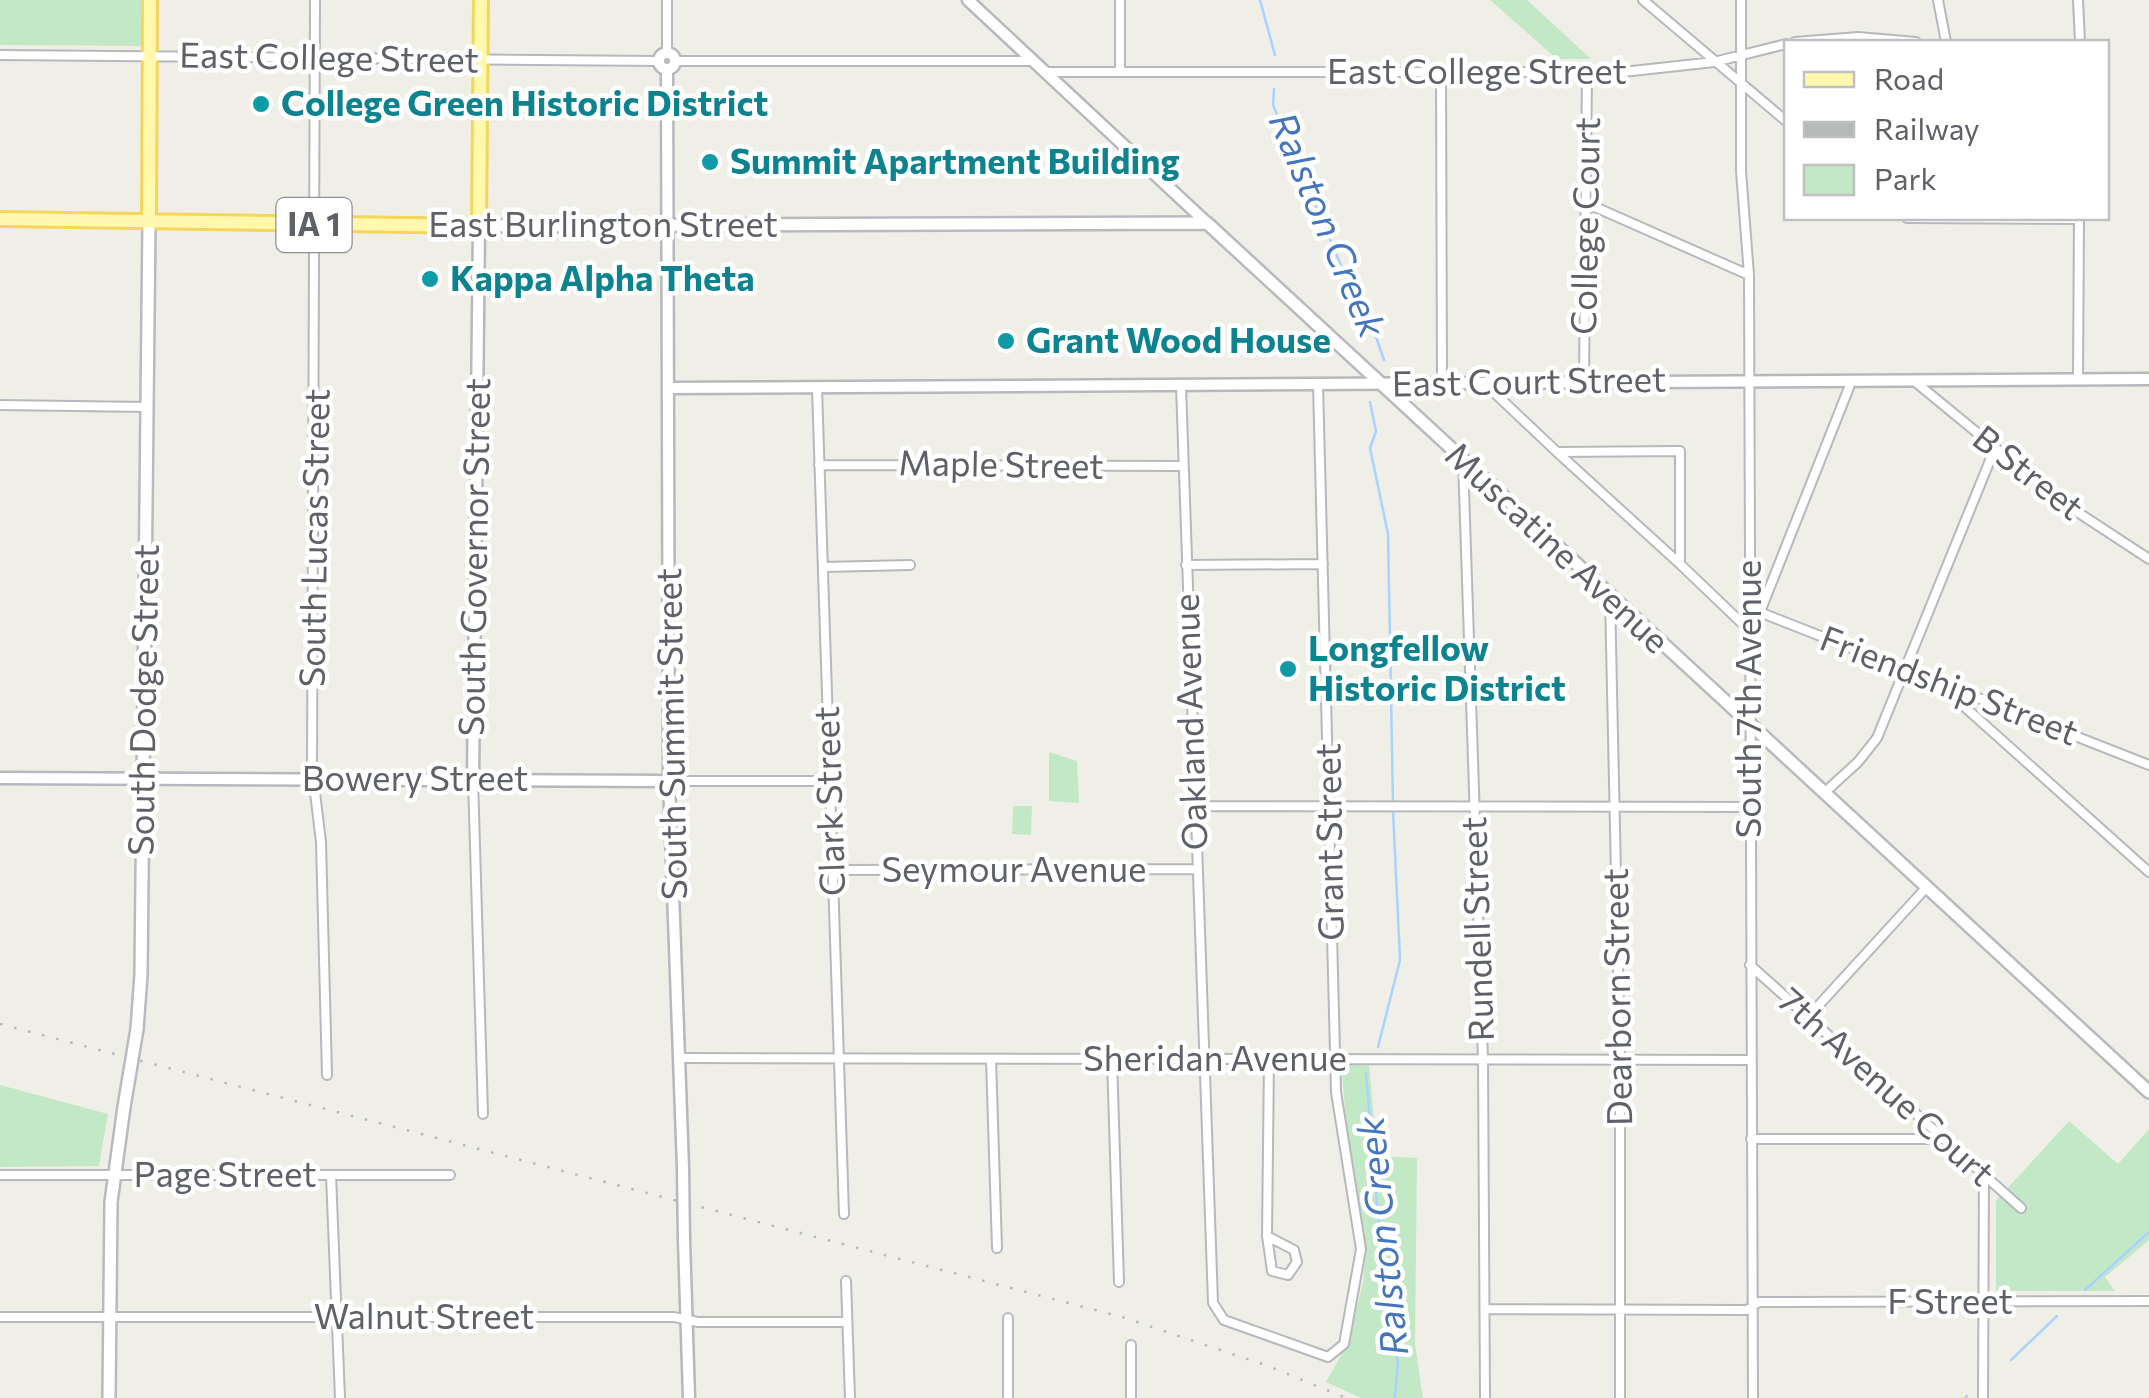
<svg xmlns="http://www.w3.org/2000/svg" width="2149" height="1398" viewBox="0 0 2149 1398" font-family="Commissioner,sans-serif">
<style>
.green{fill:#c3e8c6}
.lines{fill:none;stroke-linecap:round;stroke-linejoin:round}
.stream{stroke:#a8d2ff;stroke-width:2.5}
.minor-casing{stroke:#b7b8bd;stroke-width:12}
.tertiary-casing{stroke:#b7b8bd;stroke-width:15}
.secondary-casing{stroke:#b8bac0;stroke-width:16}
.primary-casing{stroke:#f4d65c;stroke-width:18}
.minor{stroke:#fff;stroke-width:8}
.tertiary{stroke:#fff;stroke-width:10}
.secondary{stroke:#fff;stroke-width:11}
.primary{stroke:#fff8ad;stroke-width:12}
.rail{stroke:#b7b8b8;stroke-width:2.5;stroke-dasharray:2.5 12;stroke-linecap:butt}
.tertiary-bridge-casing{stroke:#b7b8bd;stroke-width:15;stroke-linecap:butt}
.secondary-bridge-casing{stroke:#b8bac0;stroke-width:16;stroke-linecap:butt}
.tertiary-bridge{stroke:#fff;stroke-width:10}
.secondary-bridge{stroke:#fff;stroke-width:11}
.culture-dot{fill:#0f9aa8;stroke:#fff;stroke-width:4}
.labels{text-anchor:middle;stroke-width:9;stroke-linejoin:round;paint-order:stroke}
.shield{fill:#fff;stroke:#8e9095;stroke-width:2.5}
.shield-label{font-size:32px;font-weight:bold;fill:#5e6167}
.street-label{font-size:35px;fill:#5e6167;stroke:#fff}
.culture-label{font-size:35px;font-weight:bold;fill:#0d838f;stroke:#fff;text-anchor:start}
.water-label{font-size:38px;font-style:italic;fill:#4475be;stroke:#fff}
</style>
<rect width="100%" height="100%" fill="#f0efe7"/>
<!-- green -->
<path class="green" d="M0,0h144v46l-144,-1z
M1490,0h37l64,59h-34z
M1049,752l28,9 2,42 -30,-2z
M1013,806h19l-1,29 -19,-1z
M1341,1064h28l8,92 40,2 -2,186 8,54h-62l-35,-16 22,-39 15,-60 2,-31 -13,-68z
M0,1085l108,29 -9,52 -99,1z
M2069,1121l49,43 31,-35v111l-44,37 10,14h-119v-90z"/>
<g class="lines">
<!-- stream -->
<path class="stream" d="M1260,0l15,55
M1274,89l-1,16 75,177 17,23 19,55
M1370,402l6,29 -6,17 18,86 5,269
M1378,1047l22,-87 -7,-149
M1366,1073l21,251 11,37 -3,37
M2085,1290l64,-58
M2011,1360l46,-44
M1965,1398l2,-2"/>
<!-- minor casing -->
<g class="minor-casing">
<path id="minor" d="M315,0l-3,768 9,74 6,233
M667,0v52
M1643,0l143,121
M1741,0v171l8,104 4,1123
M1938,0l8,42
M2078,0l2,42
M1795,42l63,-5 58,5
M0,55l658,6
M675,61h355
M1045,72h578l91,-10 72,-18
M1120,72v-72
M1441,72l1,310
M1586,203l163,72
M1907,218l172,1
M2078,379l1,-161
M1913,380l146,120 90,59
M1584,381l3,-310
M1483,382l74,70 123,-1v113l69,66
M1181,386l32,917 11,17 104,37 16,-13 17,-95 -25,-157 -18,-708
M817,388l27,826
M0,405l147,2
M1557,452l123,112
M1463,460l20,600 2,338
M819,465l364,1
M1186,565l137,-1
M823,567l87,-2
M1610,597l10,463v338
M1749,608l400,157
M1760,612l92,-232
M1952,687l5,13 192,172
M473,779l10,335
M669,781h161
M1824,793l34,-31 19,-24 118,-290
M1193,806l556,1
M833,870l362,-1
M1750,965l271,243
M1808,1017l117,-128
M679,1058l1072,2
M991,1059l6,189
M1112,1059l7,223
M1751,1139h193
M0,1175h450
M331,1175l9,223
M1267,1236l27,14 3,12 -9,13 -16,-4 -5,-35 2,-177
M846,1281l4,117
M1486,1309l261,1 12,-8 390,-1
M0,1317h674l24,5h149
M1008,1318v80
M1131,1345v53
M1983,1398l1,-223"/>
</g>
<!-- tertiary casing -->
<g class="tertiary-casing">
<path id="tertiary" d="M968,0l239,223
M659 61a8 8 0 1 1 16 0a8 8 0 1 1-16 0Z
M667,69l2,712 14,387
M669,388l1480,-9
M0,778l669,3
M473,779l6,-553
M684,1240l5,158"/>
</g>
<!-- secondary casing -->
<g class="secondary-casing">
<path id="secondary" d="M479,226l728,-3 942,869
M137,1029l4,-54 8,-754
M109,1398l2,-196 13,-95"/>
</g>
<!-- primary casing -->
<g class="primary-casing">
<path id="primary" d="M0,219l479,7 2,-226
M149,221l1,-221"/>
</g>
<!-- minor -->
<use href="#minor" class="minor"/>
<!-- tertiary -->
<use href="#tertiary" class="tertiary"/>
<!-- secondary -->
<use href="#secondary" class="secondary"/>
<!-- primary -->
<use href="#primary" class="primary"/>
<!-- rail -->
<path class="rail" d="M0,1024l1122,293 146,49 78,32"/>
<!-- tertiary-bridge casing -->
<g class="tertiary-bridge-casing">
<path id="tertiary-bridge" d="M683,1168l1,72"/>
</g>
<!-- secondary-bridge casing -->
<g class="secondary-bridge-casing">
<path id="secondary-bridge" d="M124,1107l13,-78"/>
</g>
<!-- tertiary-bridge -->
<use href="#tertiary-bridge" class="tertiary-bridge"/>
<!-- secondary-bridge -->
<use href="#secondary-bridge" class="secondary-bridge"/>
</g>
<!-- markers -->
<g class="culture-dot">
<circle cx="261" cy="104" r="10"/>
<circle cx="710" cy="162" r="10"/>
<circle cx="430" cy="279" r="10"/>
<circle cx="1006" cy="341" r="10"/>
<circle cx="1288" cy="669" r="10"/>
</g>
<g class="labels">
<!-- shield labels -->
<rect class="shield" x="276.5" y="198" width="75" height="54" rx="8"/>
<g class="shield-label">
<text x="314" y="236">IA 1</text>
</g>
<!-- street labels -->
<g class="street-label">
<text transform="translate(329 58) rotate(1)" y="12">East College Street</text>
<text x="1477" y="84">East College Street</text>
<text x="603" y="237">East Burlington Street</text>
<text transform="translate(1586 226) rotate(-89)" y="12">College Court</text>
<text transform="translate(1529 382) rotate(-1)" y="12">East Court Street</text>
<text transform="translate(1001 465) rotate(1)" y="12">Maple Street</text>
<text transform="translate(2028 473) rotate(38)" y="12">B Street</text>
<text transform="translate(315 538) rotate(-89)" y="12">South Lucas Street</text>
<text transform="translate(1557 548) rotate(43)" y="12">Muscatine Avenue</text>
<text transform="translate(475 557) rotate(-89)" y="12">South Governor Street</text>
<text transform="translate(1949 686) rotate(21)" y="12">Friendship Street</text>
<text transform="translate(1749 699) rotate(-90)" y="12">South 7th Avenue</text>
<text transform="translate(144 700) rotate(-89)" y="12">South Dodge Street</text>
<text transform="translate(1191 722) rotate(-92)" y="12">Oakland Avenue</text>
<text transform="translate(672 734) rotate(-91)" y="12">South Summit Street</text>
<text x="415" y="791">Bowery Street</text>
<text transform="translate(830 801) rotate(-92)" y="12">Clark Street</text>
<text transform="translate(1330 842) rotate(-91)" y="12">Grant Street</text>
<text x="1014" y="882">Seymour Avenue</text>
<text transform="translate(1478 929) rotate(-92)" y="12">Rundell Street</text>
<text transform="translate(1618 997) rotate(-91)" y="12">Dearborn Street</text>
<text x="1215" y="1071">Sheridan Avenue</text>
<text transform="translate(1886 1087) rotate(42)" y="12">7th Avenue Court</text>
<text x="225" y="1187">Page Street</text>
<text x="1950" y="1314">F Street</text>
<text x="424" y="1329">Walnut Street</text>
</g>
<!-- culture labels -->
<g class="culture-label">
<text x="281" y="116">College Green Historic District</text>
<text x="730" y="174">Summit Apartment Building</text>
<text x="450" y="291">Kappa Alpha Theta</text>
<text x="1026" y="353">Grant Wood House</text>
<text x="1308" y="661">Longfellow<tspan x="1308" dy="40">Historic District</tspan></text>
</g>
<!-- water labels -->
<g class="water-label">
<text transform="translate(1327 225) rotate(67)" y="13">Ralston Creek</text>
<text transform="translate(1383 1236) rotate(-96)" y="13">Ralston Creek</text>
</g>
</g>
<!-- legend -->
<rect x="1784" y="40" width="325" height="180" fill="#ffffff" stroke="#bfc0c2" stroke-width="2.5"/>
<rect x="1804" y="72" width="50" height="15" fill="#fff8ad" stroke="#bfc0c2" stroke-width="2.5"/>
<text x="1874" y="90" font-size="30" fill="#5e6167">Road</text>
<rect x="1804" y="122" width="50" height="15" fill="#b7b8b8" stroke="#bfc0c2" stroke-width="2.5"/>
<text x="1874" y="140" font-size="30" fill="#5e6167">Railway</text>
<rect x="1804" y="165" width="50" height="30" fill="#c3e8c6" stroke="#bfc0c2" stroke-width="2.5"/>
<text x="1874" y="190" font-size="30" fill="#5e6167">Park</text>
</svg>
